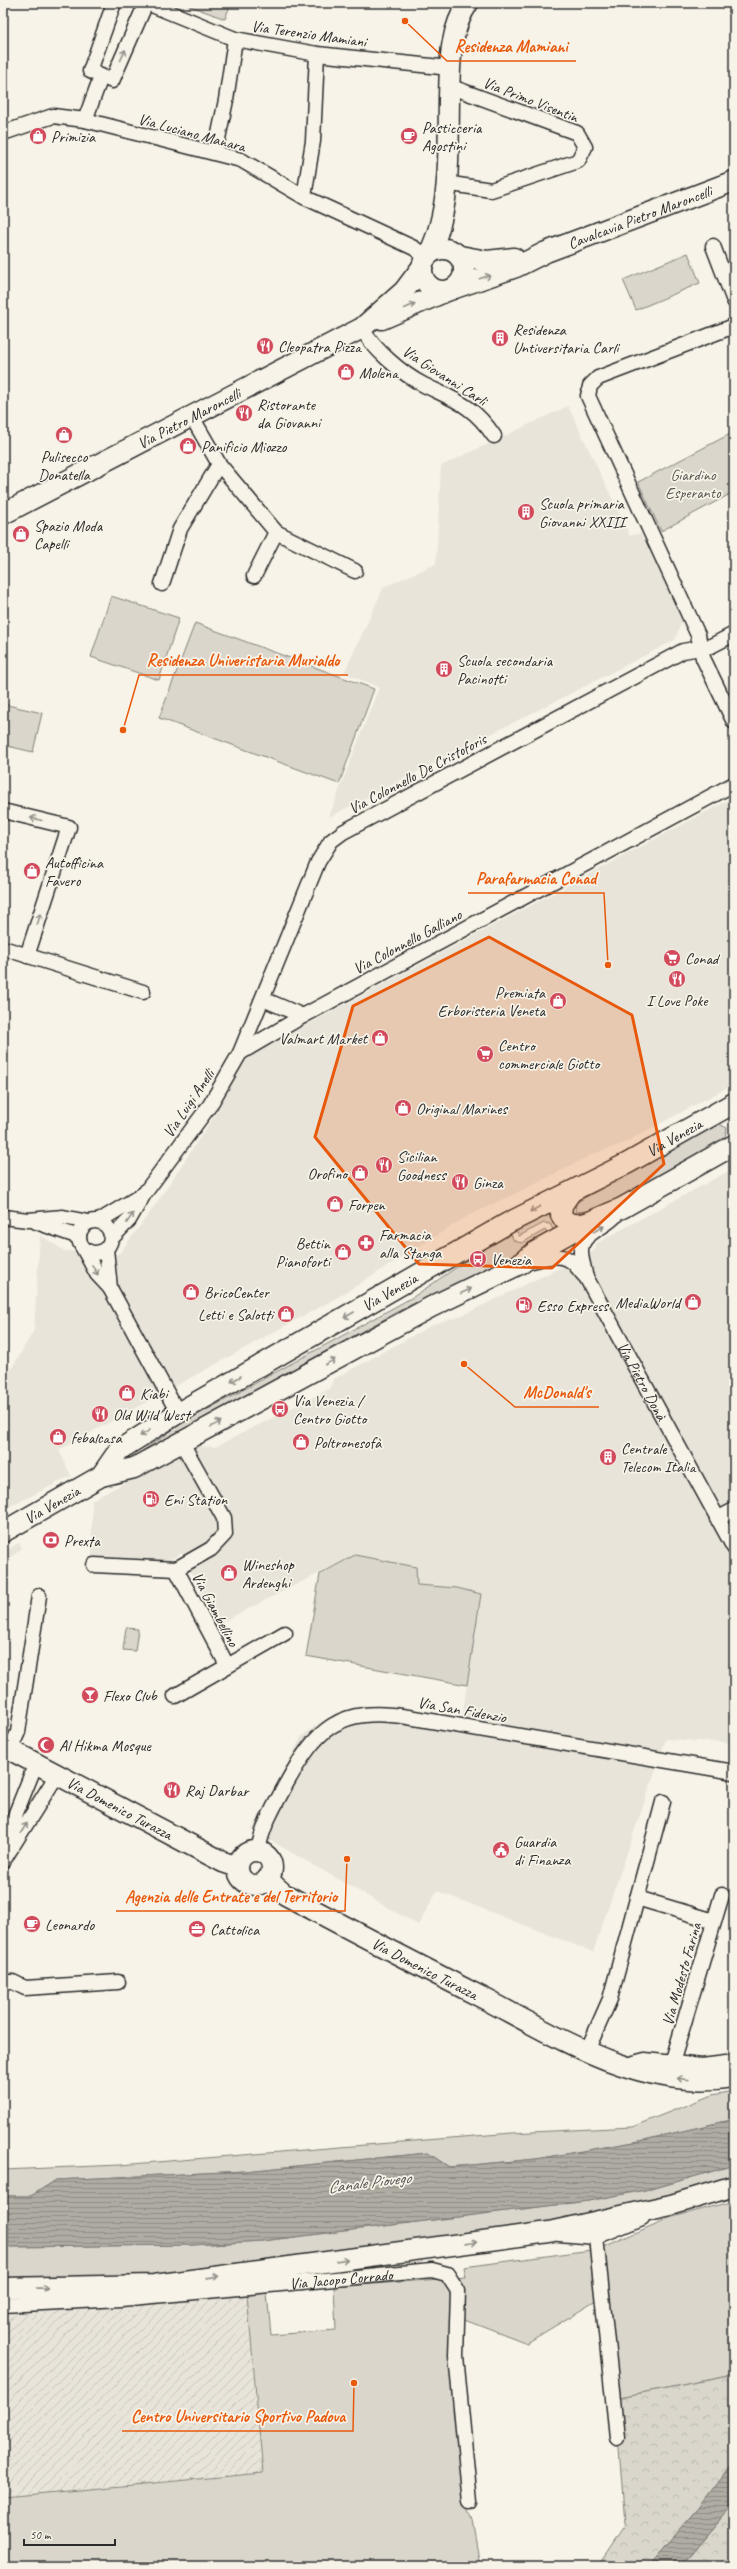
<svg xmlns="http://www.w3.org/2000/svg" width="737" height="2569" viewBox="0 0 737 2569" font-family="Caveat,sans-serif">
<style>
.built{fill:#e8e4da}
.industrial{fill:url(#industrial-furrows)}
.green{fill:#dad6cc;stroke:#82807c}
.forest{fill:url(#forest-crowns);stroke:#82807c}
.water{fill:url(#water-rules);stroke:#7a7874}
.lines{fill:none;stroke-linecap:round;stroke-linejoin:round}
.street-casing{stroke:#2b2b2b;stroke-width:17}
.secondary-casing{stroke:#2b2b2b;stroke-width:23}
.street{stroke:#f7f3e8;stroke-width:14}
.secondary{stroke:#f7f3e8;stroke-width:20}
.oneway{stroke:#918f8a}
.marked{fill:#e8590c;fill-opacity:0.2;stroke:#e8590c;stroke-width:3;stroke-linejoin:round}
.labels{text-anchor:middle;stroke-width:3.5;stroke-linejoin:round;paint-order:stroke}
.street-label{font-size:16px;fill:#2b2b2b;stroke:#f7f3e8}
.poi-label{font-size:16px;fill:#2b2b2b;stroke:#f7f3e8;text-anchor:start}
.park-label{font-size:16px;fill:#575653;stroke:#f7f3e8}
.water-label{font-size:17px;font-style:italic;fill:#53524f;stroke:#f7f3e8}
.leader{fill:none;stroke:#e8590c;stroke-width:1.5}
.callout-dot{fill:#e8590c;stroke:#f7f3e8;stroke-width:1.5}
.callout-label{font-size:17px;text-anchor:middle;font-weight:bold;fill:#e8590c;stroke:#f7f3e8;stroke-width:3.5;stroke-linejoin:round;paint-order:stroke}
</style>
<defs>
<pattern id="industrial-furrows" width="10" height="10" patternUnits="userSpaceOnUse"><rect width="10" height="10" fill="#e8e4da"/><path d="M-1 1l2-2M0 10L10 0M9 11l2-2" fill="none" stroke="#c7c4bb"/></pattern>
<pattern id="forest-crowns" width="20" height="18" patternUnits="userSpaceOnUse"><rect width="20" height="18" fill="#dad6cc"/><path d="M2 6a3 3 0 1 1 6 0M12 15a3 3 0 1 1 6 0" fill="none" stroke="#bbb8af"/></pattern>
<pattern id="water-rules" width="6" height="5" patternUnits="userSpaceOnUse"><rect width="6" height="5" fill="#afaca4"/><path d="M0 2.5h6" fill="none" stroke="#8f8c86"/></pattern>
</defs>
<rect width="100%" height="100%" fill="#f7f3e8"/>
<filter id="ink" filterUnits="userSpaceOnUse"><feTurbulence type="fractalNoise" baseFrequency=".025" numOctaves="2"/><feDisplacementMap in="SourceGraphic" scale="8" xChannelSelector="R" yChannelSelector="G"/><feConvolveMatrix kernelMatrix="1 2 1 2 8 2 1 2 1" color-interpolation-filters="sRGB"/></filter>
<g filter="url(#ink)">
<!-- built -->
<path class="built" d="M568,406l62,130 11,-3 42,85 -8,22 -346,177 50,-130 -35,-14 40,-86 52,-23 5,-98z
M734,797v287l-112,60 -29,10 -54,28 -71,34 -130,81 -279,153 12,26 -68,34v-126l31,-54 6,-95 25,16 54,3 35,-47 66,-100 23,-48z
M734,1168v575l-68,-4 -73,213 -156,-61 -19,34 -166,-95 50,-94 22,-16 40,-15 98,13 19,-124 -24,-6 -40,-3 -62,-30 -139,70 -34,-72 -20,11 -70,-5v-59l103,-54 20,1 114,-58 5,-10 100,-55 27,-8 133,-65 3,-8z
M19,1543l3,5 -19,16v-12z"/>
<!-- industrial -->
<path class="industrial" d="M246,2294l17,179 -260,24v-188z"/>
<!-- green -->
<path class="green" d="M182,3h49l-6,16z
M688,253l12,30 -64,27 -13,-30z
M734,432v60l-73,39 -23,-49z
M111,596l68,22 -20,62 -68,-23z
M195,623l179,66 -35,95 -180,-66z
M3,704l39,9 -9,39 -30,-7z
M719,1124l8,4 -3,14 -116,62 -19,7 -14,1 1,-9 8,-5z
M549,1209l1,9 11,12 -6,3 -5,-9 -6,-1 -25,13 -4,-8z
M545,1230l5,7 -86,45 -58,25 -274,151 49,-34 232,-127 94,-64 3,-1 4,9 8,2z
M355,1555l61,12 1,18 40,3 24,6 -14,91 -161,-29 14,-82z
M126,1628l12,1 -3,22 -12,-1z
M734,2091v28l-94,22 -104,18 -87,8 -21,-14 -182,18 -190,9 -25,16h-28v-26l117,-5 392,-32 120,-6 80,-32z
M734,2165v19l-134,32 -184,26 -118,13 -171,23 -124,4v-35l189,-2 70,-4 326,-40 67,-13z
M734,2201v174l-119,23 -11,-102 -77,47 -65,-25 2,183 8,20 8,45h-477v-69l260,-24 -16,-178 20,-2 4,42 65,-5 -2,-43 132,-10 -2,-10 135,-18 70,-31z"/>
<!-- forest -->
<path class="forest" d="M734,2375v87l-35,46 -51,58h-50l27,-41 -10,-127z
M734,2503v63h-54z"/>
<!-- water -->
<path class="water" d="M734,2119v46l-79,23 -67,13 -326,40 -70,4 -189,2v-51h28l25,-16 190,-9 182,-18 21,14 87,-8 104,-18z
M734,2462v41l-54,63h-32l51,-58z"/>
<g class="lines">
<!-- street casing -->
<g class="street-casing">
<g id="street">
<path d="M114,3l-24,68 22,10 34,-78"/>
<path d="M147,3l88,36 82,15 133,14"/>
<path d="M85,120l16,-43"/>
<path d="M3,133l50,-17 32,4 156,40 63,37 110,51 12,9"/>
<path d="M215,153l11,-53 9,-61"/>
<path d="M445,183l46,7 87,-29 7,-14 -8,-14 -128,-47"/>
<path d="M304,197l9,-56 4,-87"/>
<path d="M713,246l21,55"/>
<path d="M734,326l-136,52 -8,8 -2,10 110,239 5,23 31,64"/>
<path d="M362,328c10,20 40,46 62,57 31,15 49,20 70,51"/>
<path d="M192,417l27,47 57,68 79,39"/>
<path d="M254,576l22,-44"/>
<path d="M162,584l18,-55 39,-65"/>
<path d="M3,811l66,16 -42,129"/>
<path d="M3,948l140,44"/>
<path d="M263,999l40,17"/>
<path d="M240,1053l63,-37 431,-232"/>
<path d="M3,1217l25,3 35,-3 25,5"/>
<circle cx="95" cy="1237" r="16"/>
<path d="M99,1221l43,-26"/>
<path d="M36,1222l43,15"/>
<path d="M112,1238l17,-18 15,-26 66,-89 30,-52 78,-191 13,-21 12,-9 340,-181 28,-5 23,-12"/>
<path d="M83,1248l14,26 13,14 68,125"/>
<path d="M106,1249l4,39"/>
<path id="s1" d="M525,1263c13,-3 34,-12 46,-2 6,4 9,11 15,16l148,271"/>
<path d="M585,1274c-1,-8 -4,-14 -4,-22 -1,-19 24,-24 34,-36"/>
<path d="M182,1443l42,75 1,16 -14,15 -35,20 51,96"/>
<path d="M717,1519l17,-9"/>
<path d="M94,1565l82,4"/>
<path d="M175,1696l110,-63"/>
<path d="M10,1750l8,-18 21,-136"/>
<path d="M258,1851c4,-24 15,-43 27,-65 32,-58 53,-80 123,-69l326,55"/>
<path d="M3,1855l13,-42 20,-50"/>
<path d="M3,1861l54,-86"/>
<path d="M637,1898l77,23"/>
<path d="M3,1982h10l12,6 93,-6"/>
<path d="M587,2051l23,-52 53,-197"/>
<path d="M672,2063l50,-168"/>
<path d="M632,2067l2,-4 11,-3 57,6 32,-4"/>
<path d="M559,2234l37,3 46,-19"/>
<path d="M596,2237l21,201"/>
<path id="s2" d="M3,2305l118,-6 311,-29 15,4 11,17 -2,65 14,146"/>
</g>
</g>
<!-- secondary casing -->
<g class="secondary-casing">
<g id="secondary">
<circle cx="443" cy="270" r="21"/>
<path d="M429,254c23,-46 19,-105 20,-156 1,-33 0,-67 19,-95"/>
<path d="M460,256l27,5 27,-3"/>
<path id="s3" d="M455,288l61,-21 30,-15 188,-71"/>
<path d="M382,319l67,-29"/>
<path id="s4" d="M3,514l359,-186 42,-37 18,-24"/>
<path d="M571,1192l-9,13 -1,10c6,11 15,10 26,8"/>
<path id="s5" d="M101,1476l18,-26 59,-37 330,-190 120,-60 106,-60"/>
<path id="s6" d="M3,1532l98,-56 33,-8 297,-161 91,-44 13,-11 52,-29 35,-15 112,-63"/>
<path id="s7" d="M3,1746l220,116 15,5"/>
<circle cx="255" cy="1868" r="17"/>
<path id="s8" d="M267,1879l17,15 26,14c58,31 116,61 175,91 76,40 159,93 249,78"/>
<path d="M3,2288l151,-3 395,-53 122,-27 63,-19"/>
</g>
</g>
<!-- street -->
<use href="#street" class="street"/>
<!-- secondary -->
<use href="#secondary" class="secondary"/>
</g>
<!-- one-way arrows -->
<defs><path id="oneway-shaft" d="M-6 0H5M1.5-3L5.5 0L1.5 3" fill="none" stroke-width="1.6" stroke-linecap="round" stroke-linejoin="round"/></defs>
<g class="oneway">
<use href="#oneway-shaft" transform="translate(123 55) rotate(-66)"/>
<use href="#oneway-shaft" transform="translate(485 277) rotate(-17)"/>
<use href="#oneway-shaft" transform="translate(410 306) rotate(-24)"/>
<use href="#oneway-shaft" transform="translate(36 819) rotate(-166)"/>
<use href="#oneway-shaft" transform="translate(39 919) rotate(-72)"/>
<use href="#oneway-shaft" transform="translate(535 1209) rotate(152)"/>
<use href="#oneway-shaft" transform="translate(130 1218) rotate(-56)"/>
<use href="#oneway-shaft" transform="translate(599 1229) rotate(-29)"/>
<use href="#oneway-shaft" transform="translate(95 1270) rotate(59)"/>
<use href="#oneway-shaft" transform="translate(466 1291) rotate(-24)"/>
<use href="#oneway-shaft" transform="translate(349 1315) rotate(150)"/>
<use href="#oneway-shaft" transform="translate(330 1362) rotate(-29)"/>
<use href="#oneway-shaft" transform="translate(236 1379) rotate(150)"/>
<use href="#oneway-shaft" transform="translate(216 1424) rotate(-29)"/>
<use href="#oneway-shaft" transform="translate(145 1433) rotate(148)"/>
<use href="#oneway-shaft" transform="translate(24 1828) rotate(-57)"/>
<use href="#oneway-shaft" transform="translate(683 2079) rotate(-173)"/>
<use href="#oneway-shaft" transform="translate(471 2243) rotate(-8)"/>
<use href="#oneway-shaft" transform="translate(342 2260) rotate(-8)"/>
<use href="#oneway-shaft" transform="translate(213 2277) rotate(-8)"/>
<use href="#oneway-shaft" transform="translate(42 2288) rotate(-1)"/>
</g>
</g>
<!-- marked area -->
<path class="marked" d="M489,937l143,78 32,149 -112,104 -133,-4 -104,-127 38,-131z"/>
<!-- icons -->
<defs>
<g id="shop-disc" transform="scale(0.9)"><circle r="9.5" fill="#d1495b" stroke="#f7f3e8"/><path d="M-5-2.5h2.3a2.7 3.5 0 0 1 5.4 0H5L5.5 6h-11ZM-1.5-2.5h3a1.5 2.3 0 0 0-3 0Z" fill="#fff"/></g>
<g id="cafe-disc" transform="scale(0.9)"><circle r="9.5" fill="#d1495b" stroke="#f7f3e8"/><path d="M-5.5-4.5H6V0H3Q3 3.5 0 3.5H-2.5Q-5.5 3.5-5.5 0ZM3-3.2v2h1.7v-2ZM-6 4.5H4V6H-6Z" fill="#fff"/></g>
<g id="building-disc" transform="scale(0.9)"><circle r="9.5" fill="#d1495b" stroke="#f7f3e8"/><path d="M-4-6H4V6H1V3H-1V6H-4ZM-2.5-4.3h1.7v1.8h-1.7ZM.8-4.3h1.7v1.8H.8ZM-2.5-1h1.7V.8h-1.7ZM.8-1h1.7V.8H.8Z" fill="#fff"/></g>
<g id="restaurant-disc" transform="scale(0.9)"><circle r="9.5" fill="#d1495b" stroke="#f7f3e8"/><path d="M-5-6h1v4h1v-4h1v4h1v-4h1v5L-1.5 .5V6h-2V.5L-5-1ZM5-6V6H3V1.5H1.5Q1.5-4 5-6Z" fill="#fff"/></g>
<g id="supermarket-disc" transform="scale(0.9)"><circle r="9.5" fill="#d1495b" stroke="#f7f3e8"/><path d="M-6-5.5h2.5l.6 2H6L4.5 2H-2.5L-4.4-4H-6ZM-1.5 3.2a1.3 1.3 0 1 0 .1 0ZM3 3.2a1.3 1.3 0 1 0 .1 0Z" fill="#fff"/></g>
<g id="pharmacy-disc" transform="scale(0.9)"><circle r="9.5" fill="#d1495b" stroke="#f7f3e8"/><path d="M-2-6h4v4h4v4h-4v4h-4v-4h-4v-4h4Z" fill="#fff"/></g>
<g id="bus-disc" transform="scale(0.9)"><circle r="9.5" fill="#d1495b" stroke="#f7f3e8"/><path d="M-5-6H5V4H4V6H2V4H-2V6H-4V4H-5ZM-3.5-4V0h7V-4ZM-3.5 1.2v1.5H-2V1.2ZM2 1.2v1.5H3.5V1.2Z" fill="#fff"/></g>
<g id="fuel-disc" transform="scale(0.9)"><circle r="9.5" fill="#d1495b" stroke="#f7f3e8"/><path d="M-5.5-6h7V0h2V4h1.3V-2.5L3-4.5l.8-.8L6-3V5H2.5V1h-1V6h-7ZM-4.2-4.7v3.2H.2V-4.7Z" fill="#fff"/></g>
<g id="bank-disc" transform="scale(0.9)"><circle r="9.5" fill="#d1495b" stroke="#f7f3e8"/><path d="M-6-4H6V4H-6ZM0-2.3a2.3 2.3 0 1 0 0 4.6a2.3 2.3 0 1 0 0-4.6Z" fill="#fff"/></g>
<g id="bar-disc" transform="scale(0.9)"><circle r="9.5" fill="#d1495b" stroke="#f7f3e8"/><path d="M-6-5H6L.8 .8V4.5H3.5V6h-7V4.5H-.8V.8Z" fill="#fff"/></g>
<g id="mosque-disc" transform="scale(0.9)"><circle r="9.5" fill="#d1495b" stroke="#f7f3e8"/><path d="M3.5-4.9A6 6 0 1 0 3.5 4.9A5 5 0 1 1 3.5-4.9Z" fill="#fff"/></g>
<g id="civic-disc" transform="scale(0.9)"><circle r="9.5" fill="#d1495b" stroke="#f7f3e8"/><path d="M-.6-6.5H3V-4.5H.6V-3L4-1V1h2V6H-6V1h2V-1L-.6-3ZM-1.2 2.5V6h2.4V2.5Z" fill="#fff"/></g>
<g id="office-disc" transform="scale(0.9)"><circle r="9.5" fill="#d1495b" stroke="#f7f3e8"/><path d="M-6-3h4V-5.5h4V-3h4V5H-6ZM-1-4.5V-3h2v-1.5ZM-6 0V1H6V0Z" fill="#fff"/></g>
</defs>
<g fill-rule="evenodd">
<use href="#shop-disc" x="38" y="136"/>
<use href="#cafe-disc" x="409" y="136"/>
<use href="#building-disc" x="500" y="338"/>
<use href="#restaurant-disc" x="265" y="346"/>
<use href="#shop-disc" x="346" y="372"/>
<use href="#restaurant-disc" x="244" y="413"/>
<use href="#shop-disc" x="64" y="435"/>
<use href="#shop-disc" x="188" y="446"/>
<use href="#building-disc" x="526" y="512"/>
<use href="#shop-disc" x="21" y="534"/>
<use href="#building-disc" x="444" y="669"/>
<use href="#shop-disc" x="32" y="871"/>
<use href="#supermarket-disc" x="672" y="958"/>
<use href="#restaurant-disc" x="677" y="979"/>
<use href="#shop-disc" x="558" y="1001"/>
<use href="#shop-disc" x="380" y="1038"/>
<use href="#supermarket-disc" x="485" y="1054"/>
<use href="#shop-disc" x="403" y="1108"/>
<use href="#restaurant-disc" x="384" y="1165"/>
<use href="#shop-disc" x="360" y="1173"/>
<use href="#restaurant-disc" x="460" y="1182"/>
<use href="#shop-disc" x="335" y="1204"/>
<use href="#pharmacy-disc" x="366" y="1243"/>
<use href="#shop-disc" x="343" y="1252"/>
<use href="#bus-disc" x="478" y="1259"/>
<use href="#shop-disc" x="191" y="1292"/>
<use href="#shop-disc" x="693" y="1302"/>
<use href="#fuel-disc" x="524" y="1305"/>
<use href="#shop-disc" x="286" y="1314"/>
<use href="#shop-disc" x="127" y="1393"/>
<use href="#bus-disc" x="280" y="1409"/>
<use href="#restaurant-disc" x="100" y="1414"/>
<use href="#shop-disc" x="58" y="1437"/>
<use href="#shop-disc" x="301" y="1442"/>
<use href="#building-disc" x="608" y="1457"/>
<use href="#fuel-disc" x="151" y="1499"/>
<use href="#bank-disc" x="51" y="1540"/>
<use href="#shop-disc" x="229" y="1573"/>
<use href="#bar-disc" x="90" y="1695"/>
<use href="#mosque-disc" x="46" y="1745"/>
<use href="#restaurant-disc" x="172" y="1790"/>
<use href="#civic-disc" x="501" y="1850"/>
<use href="#cafe-disc" x="32" y="1924"/>
<use href="#office-disc" x="197" y="1929"/>
</g>
<g class="labels">
<!-- street labels -->
<g class="street-label">
<text transform="translate(309 33) rotate(8)" y="6">Via Terenzio Mamiani</text>
<text transform="translate(531 99) rotate(21)" y="6">Via Primo Visentin</text>
<text transform="translate(192 132) rotate(15)" y="6">Via Luciano Manara</text>
<text dy="6" stroke="none"><textPath href="#s3" startOffset="198">Cavalcavia Pietro Maroncelli</textPath></text>
<text transform="translate(445 375) rotate(33)" y="6">Via Giovanni Carli</text>
<text dy="6" stroke="none"><textPath href="#s4" startOffset="209">Via Pietro Maroncelli</textPath></text>
<text transform="translate(417 773) rotate(-28)" y="6">Via Colonnello De Cristoforis</text>
<text transform="translate(407 941) rotate(-28)" y="6">Via Colonnello Galliano</text>
<text transform="translate(188 1103) rotate(-56)" y="6">Via Luigi Anelli</text>
<text dy="6" stroke="none"><textPath href="#s5" startOffset="669">Via Venezia</textPath></text>
<text dy="6" stroke="none"><textPath href="#s5" startOffset="345">Via Venezia</textPath></text>
<text dy="6" stroke="none"><textPath href="#s1" startOffset="188">Via Pietro Donà</textPath></text>
<text dy="6" stroke="none"><textPath href="#s6" startOffset="56">Via Venezia</textPath></text>
<text transform="translate(216 1609) rotate(62)" y="6">Via Giambellino</text>
<text transform="translate(462 1709) rotate(10)" y="6">Via San Fidenzio</text>
<text dy="6" stroke="none"><textPath href="#s7" startOffset="132">Via Domenico Turazza</textPath></text>
<text dy="6" stroke="none"><textPath href="#s8" startOffset="182">Via Domenico Turazza</textPath></text>
<text transform="translate(681 1974) rotate(-74)" y="6">Via Modesto Farina</text>
<text dy="6" stroke="none"><textPath href="#s2" startOffset="339">Via Jacopo Corrado</textPath></text>
</g>
<!-- poi labels -->
<g class="poi-label">
<text x="422" y="133">Pasticceria<tspan x="422" dy="18">Agostini</tspan></text>
<text x="51" y="142">Primizia</text>
<text x="513" y="335">Residenza<tspan x="513" dy="18">Untiversitaria Carli</tspan></text>
<text x="278" y="352">Cleopatra Pizza</text>
<text x="359" y="378">Molena</text>
<text x="257" y="410">Ristorante<tspan x="257" dy="18">da Giovanni</tspan></text>
<text x="201" y="452">Panificio Miozzo</text>
<text x="64" y="462" text-anchor="middle">Pulisecco<tspan x="64" dy="18">Donatella</tspan></text>
<text x="539" y="509">Scuola primaria<tspan x="539" dy="18">Giovanni XXIII</tspan></text>
<text x="34" y="531">Spazio Moda<tspan x="34" dy="18">Capelli</tspan></text>
<text x="457" y="666">Scuola secondaria<tspan x="457" dy="18">Pacinotti</tspan></text>
<text x="45" y="868">Autofficina<tspan x="45" dy="18">Favero</tspan></text>
<text x="685" y="964">Conad</text>
<text x="545" y="998" text-anchor="end">Premiata<tspan x="545" dy="18">Erboristeria Veneta</tspan></text>
<text x="677" y="1006" text-anchor="middle">I Love Poke</text>
<text x="367" y="1044" text-anchor="end">Valmart Market</text>
<text x="498" y="1051">Centro<tspan x="498" dy="18">commerciale Giotto</tspan></text>
<text x="416" y="1114">Original Marines</text>
<text x="397" y="1162">Sicilian<tspan x="397" dy="18">Goodness</tspan></text>
<text x="347" y="1179" text-anchor="end">Orofino</text>
<text x="473" y="1188">Ginza</text>
<text x="348" y="1210">Forpen</text>
<text x="379" y="1240">Farmacia<tspan x="379" dy="18">alla Stanga</tspan></text>
<text x="330" y="1249" text-anchor="end">Bettin<tspan x="330" dy="18">Pianoforti</tspan></text>
<text x="491" y="1265">Venezia</text>
<text x="204" y="1298">BricoCenter</text>
<text x="680" y="1308" text-anchor="end">MediaWorld</text>
<text x="537" y="1311">Esso Express</text>
<text x="273" y="1320" text-anchor="end">Letti e Salotti</text>
<text x="140" y="1399">Kiabi</text>
<text x="293" y="1406">Via Venezia /<tspan x="293" dy="18">Centro Giotto</tspan></text>
<text x="113" y="1420">Old Wild West</text>
<text x="71" y="1443">febalcasa</text>
<text x="314" y="1448">Poltronesofà</text>
<text x="621" y="1454">Centrale<tspan x="621" dy="18">Telecom Italia</tspan></text>
<text x="164" y="1505">Eni Station</text>
<text x="64" y="1546">Prexta</text>
<text x="242" y="1570">Wineshop<tspan x="242" dy="18">Ardenghi</tspan></text>
<text x="103" y="1701">Flexo Club</text>
<text x="59" y="1751">Al Hikma Mosque</text>
<text x="185" y="1796">Raj Darbar</text>
<text x="514" y="1847">Guardia<tspan x="514" dy="18">di Finanza</tspan></text>
<text x="45" y="1930">Leonardo</text>
<text x="210" y="1935">Cattolica</text>
</g>
<!-- park labels -->
<g class="park-label">
<text x="693" y="480">Giardino<tspan x="693" dy="18">Esperanto</tspan></text>
</g>
<!-- water labels -->
<g class="water-label">
<text transform="translate(369 2182) rotate(-7)" y="6">Canale Piovego</text>
</g>
</g>
<!-- callouts -->
<path class="leader" d="M405 21L447 61H576M123 730L139 675H348M608 965L604 893H468M464 1364L515 1407H599M347 1859L345 1911H116M354 2383L353 2431H122"/>
<g class="callout-dot">
<circle cx="405" cy="21" r="4"/>
<circle cx="123" cy="730" r="4"/>
<circle cx="608" cy="965" r="4"/>
<circle cx="464" cy="1364" r="4"/>
<circle cx="347" cy="1859" r="4"/>
<circle cx="354" cy="2383" r="4"/>
</g>
<g class="callout-label">
<text x="511" y="52">Residenza Mamiani</text>
<text x="243" y="666">Residenza Univeristaria Murialdo</text>
<text x="536" y="884">Parafarmacia Conad</text>
<text x="557" y="1398">McDonald's</text>
<text x="231" y="1902">Agenzia delle Entrate e del Territorio</text>
<text x="238" y="2422">Centro Universitario Sportivo Padova</text>
</g>
<!-- margin -->
<rect width="737" height="2569" fill="none" stroke="#f7f3e8" stroke-width="16"/>
<rect x="8" y="8" width="721" height="2553" fill="none" stroke="#2b2b2b" stroke-width="1.5" filter="url(#ink)"/>
<!-- scale -->
<path d="M24 2539v6h91v-6" fill="none" stroke="#2b2b2b" stroke-width="2"/>
<text x="30" y="2539" font-size="12" fill="#2b2b2b" stroke="#f7f3e8" stroke-width="3" paint-order="stroke">50 m</text>
</svg>
